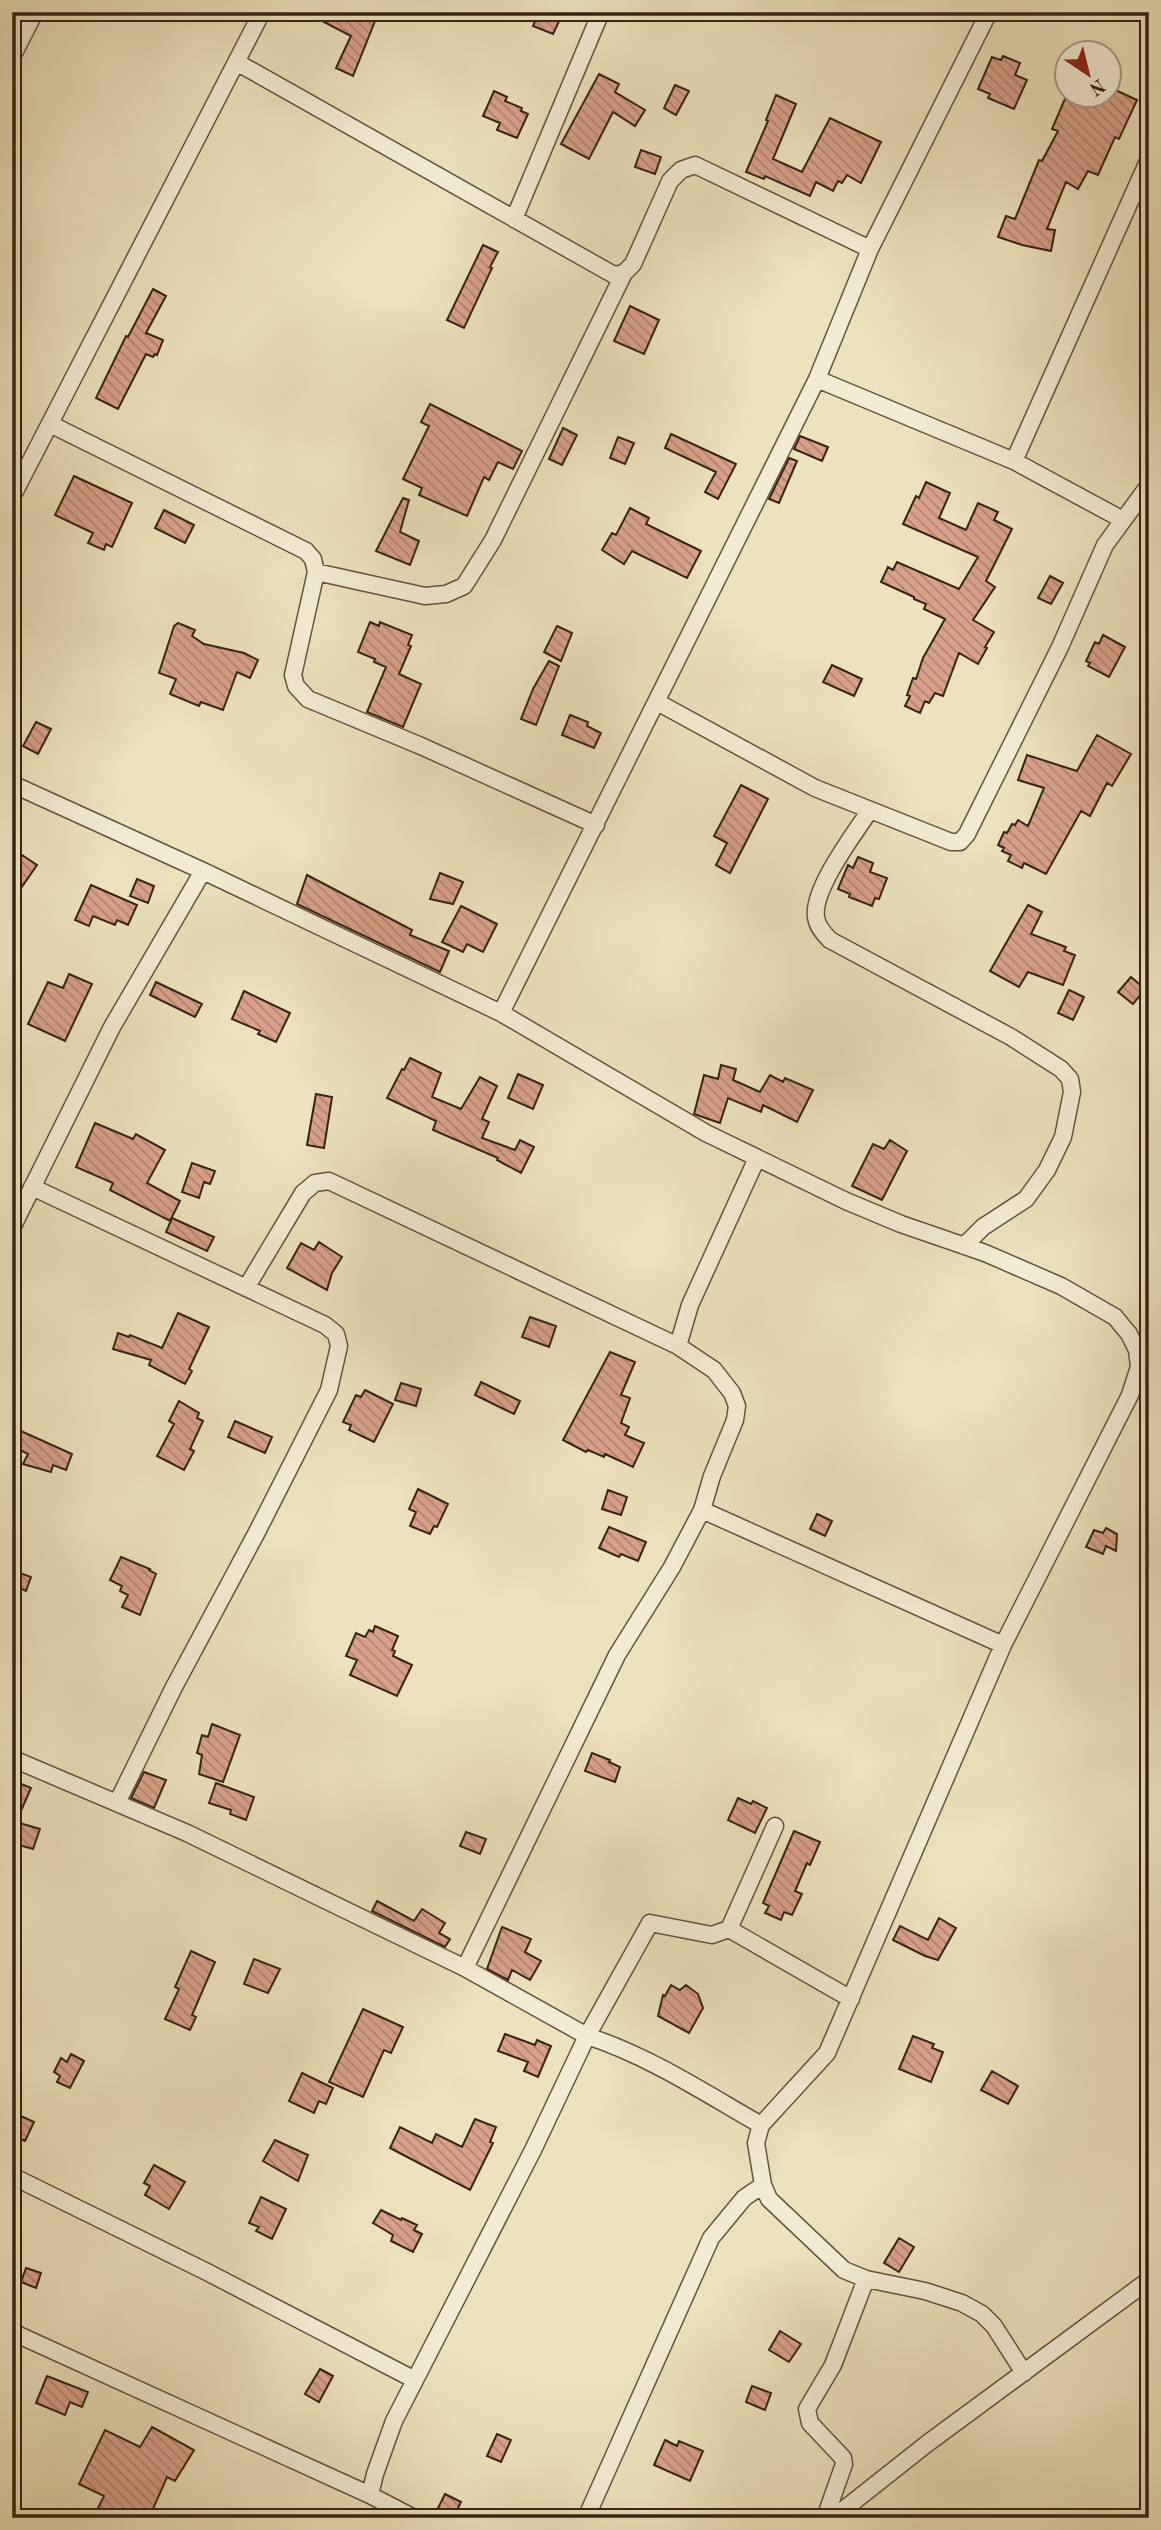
<svg xmlns="http://www.w3.org/2000/svg" width="1161" height="2530" viewBox="0 0 1161 2530" font-family="'Old Standard TT',serif">
<style>
.building{fill:url(#building-back-hatch);stroke:#362314;stroke-width:2}
.lines{fill:none;stroke-linecap:round;stroke-linejoin:round}
.street-casing{stroke:#64533e;stroke-width:19}
.street{stroke:#f3ecd4;stroke-width:16}
</style>
<defs>
<pattern id="building-back-hatch" width="6" height="6" patternUnits="userSpaceOnUse" patternTransform="scale(1.75)"><rect width="6" height="6" fill="#d9a18b"/><path d="M-1 5l2 2M0 0l6 6M5-1l2 2" fill="none" stroke="#b18370"/></pattern>
</defs>
<rect width="100%" height="100%" fill="#ece2bd"/>
<filter id="stains"><feTurbulence type="fractalNoise" baseFrequency=".00286" numOctaves="4"/><feColorMatrix values="0 0 0 0 .2 0 0 0 0 .09 0 0 0 0 .02 0 0 0 .5 -.17"/></filter>
<radialGradient id="worn" r=".72"><stop offset=".6" stop-color="#630" stop-opacity="0"/><stop offset="1" stop-color="#630" stop-opacity=".3"/></radialGradient>
<!-- building -->
<path class="building" d="M305,12h61l11,4 -24,60 -17,-8 15,-32z
M539,12h11l11,5 -8,17 -20,-8z
M1003,56l17,7 -5,12 12,5 -13,29 -26,-11 2,-4 -12,-5 14,-32 9,3z
M599,74l20,10 -4,8 30,18 -10,16 -22,-14 -24,47 -28,-15z
M675,85l14,6 -13,24 -12,-7z
M1109,87l28,13 -18,39 -4,-2 -17,38 -10,-4 -10,18 -12,-7 -19,47 8,1 -4,21 -29,-6 -24,-8 8,-21 9,3 24,-59 3,1 16,-30 -6,-2 15,-35h42z
M494,91l13,6 -2,4 17,7 -1,3 7,3 -11,24 -20,-8 3,-7 -17,-7z
M776,95l20,9 -23,55 29,13 28,-54 51,24 -20,41 -14,-8 -5,8 -4,-2 -5,10 -17,-9 -6,14 -45,-20 -1,3 -18,-7 22,-51 -2,-1z
M641,150l20,7 -6,17 -20,-7z
M483,245l15,7 -8,15 2,1 -28,60 -17,-8z
M153,289l13,7 -20,37 17,7 -6,15 -2,-1 -2,3 -7,-3 -28,55 -22,-11 30,-62 2,1z
M630,306l29,14 -15,34 -30,-13z
M430,404l92,47 -9,18 -15,-7 -9,18 -5,-3 -17,39 -48,-21 3,-7 -19,-9 26,-53 -8,-4z
M563,428l14,7 -15,30 -13,-6z
M671,434l65,30 -18,35 -13,-7 11,-20 -51,-24z
M800,436l28,11 -6,14 -28,-12z
M618,437l16,6 -9,21 -15,-6z
M789,458l8,3 -18,42 -10,-4z
M74,476l58,27 -20,44 -6,-3 -2,6 -16,-7 5,-10 -38,-18z
M926,482l24,11 -11,25 27,12 12,-27 20,9 -4,8 18,9 -26,52 9,6 -22,33 21,12 -9,15 2,1 -9,16 -19,-11 -16,43 -8,-3 -6,10 -4,-2 -5,12 -15,-7 5,-10 -3,-1 6,-17 3,1 7,-21 22,-39 -21,-10 2,-5 -12,-5v-2l-33,-15 7,-15 5,3 4,-8 62,27 19,-32 -75,-33 13,-28 3,2z
M403,498l6,2 -9,32 19,9 -9,24 -34,-14z
M630,508l19,10 -3,6 55,27 -14,27 -55,-27 -8,13 -22,-14 10,-17 4,2z
M164,510l30,15 -9,18 -30,-15z
M1050,576l13,7 -12,21 -13,-6z
M370,622l9,4 1,-4 32,13 -4,10 3,1 -12,28 22,10 -18,43 -36,-15 19,-45 -12,-5 1,-3 -17,-7z
M178,623l17,7 -3,6 12,8 40,9 14,7 -8,18 -13,-6 -14,38 -22,-8 -2,4 -29,-12 6,-15 -17,-6 15,-47z
M557,626l15,7 -11,28 -17,-9z
M1103,635l22,12 -16,30 -21,-11 2,-3 -4,-2 9,-19 4,2z
M549,661l10,5 -23,59 -15,-6 12,-30z
M832,665l30,14 -8,17 -31,-14z
M570,715l18,7 -1,4 14,7 -7,15 -32,-13z
M36,722l15,7 -13,25 -15,-8z
M1097,735l34,19 -19,32 -5,-3 -17,33 -9,-5 -35,63 -22,-11 -2,5 -14,-7 3,-6 -9,-4 2,-3 -6,-3 6,-13 3,1 5,-9 3,1 3,-5 10,6 16,-38 -26,-8 9,-25 50,16z
M741,785l27,14 -38,74 -14,-8 11,-22 -13,-7z
M22,855l15,10 -25,36v-32z
M858,857l15,6 -3,9 17,6 -8,21 -4,-1 -3,8 -23,-9 1,-3 -12,-5 10,-24 5,3z
M440,873l23,9 -10,22 -23,-5z
M307,875l105,55 -2,5 39,16 -9,21 -143,-68z
M137,879l17,7 -6,17 -18,-7z
M91,885l46,20 -9,20 -11,-5 -2,5 -22,-9 -4,10 -14,-6z
M1028,905l14,7 -11,22 35,13 -2,4 11,4 -12,30 -35,-13 -9,15 -29,-16z
M461,906l36,18 -14,28 -16,-8 -4,8 -21,-10z
M69,974l23,10 -27,57 -37,-17 20,-42 15,6z
M1131,977l14,12 -12,15 -15,-12z
M156,982l46,22 -7,13 -45,-22z
M1069,990l15,7 -11,23 -15,-7z
M244,991l46,22 -14,29 -18,-8 2,-3 -28,-12z
M410,1058l31,15 -9,24 29,12 19,-32 17,9 -15,33 7,3 -7,16 33,12 5,-10 14,7 -13,26 -24,-13 1,-2 -65,-28 3,-9 -49,-23 15,-29 2,1z
M721,1065l15,4 -3,11 27,12 10,-17 13,7 2,-4 28,12 -16,32 -34,-17 -2,7 -33,-14 -8,25 -26,-9 10,-39 14,4z
M518,1074l25,11 -10,24 -25,-11z
M316,1094l16,3 -8,51 -17,-3z
M95,1123l38,16 3,-5 29,16 -18,33 33,18 -10,20 -60,-31 3,-7 -37,-16z
M890,1140l17,11 -25,49 -30,-14 21,-42 11,5z
M192,1163l23,8 -5,13 -6,-2 -5,16 -17,-6z
M172,1218l42,19 -7,14 -41,-19z
M319,1242l23,15 -10,16 -5,17 -40,-22 14,-25 13,7z
M178,1313l31,14 -20,42 3,2 -7,13 -36,-19 2,-5 -38,-11 5,-16 11,4 1,-2 32,13z
M530,1317l26,9 -7,21 -27,-10z
M610,1352l25,10 -14,33 9,3 -9,25 8,4 -4,8 19,8 -11,24 -28,-13 -1,3 -16,-7 -2,2 -23,-12z
M481,1382l39,19 -6,13 -39,-19z
M401,1383l20,6 -5,17 -21,-6z
M365,1390l28,14 -19,38 -25,-12 2,-5 -8,-3 13,-27 5,2z
M179,1401l20,12 -2,5 6,3 -13,28 4,2 -10,19 -27,-14 17,-32 -5,-3z
M235,1421l37,16 -7,16 -37,-16z
M12,1427l60,27 -6,16 -13,-5 -2,7 -28,-8 5,-10 -16,-8z
M418,1489l30,15 -11,23 -3,-1 -4,8 -20,-8 6,-14 -7,-3z
M608,1490l19,7 -6,18 -19,-6z
M817,1514l15,7 -7,15 -15,-7z
M609,1527l37,15 -8,19 -17,-7 -2,3 -20,-9z
M1106,1528l11,6 -1,17 -10,-5 -3,8 -17,-7 8,-17 9,3z
M121,1557l29,12 -1,1 7,4 -16,41 -18,-8 6,-12 -8,-4 2,-5 -12,-6z
M12,1570l19,7 -5,14 -14,-6z
M375,1626l23,10 -6,14 3,1 -2,5 19,9 -15,31 -47,-21 7,-15 -11,-4 10,-23 9,4 4,-7 4,2z
M212,1724l28,11 -17,47 -24,-8 3,-19 -5,-2 5,-18 6,2z
M592,1753l18,7 -1,2 11,5 -5,15 -30,-11z
M144,1772l22,8 -12,28 -23,-10z
M12,1780l19,8 -15,34 24,7 -7,20 -21,-6z
M216,1783l38,14 -8,23 -16,-6 1,-4 -22,-7z
M738,1798l13,6 2,-3 14,7 -12,25 -27,-13z
M794,1831l26,11 -10,23 -3,-2 -12,28 7,3 -10,21 -8,-3 -3,8 -16,-7 4,-7 -6,-3z
M466,1832l20,7 -6,15 -20,-8z
M377,1901l37,20 8,-12 23,14 -6,10 11,6 -5,8 -73,-36z
M939,1918l17,10 -18,32 -13,-4 -32,-16 7,-14 28,14z
M502,1927l29,12 -6,13 16,9 -11,19 -18,-10 -4,10 -21,-11z
M191,1951l24,11 -23,53 4,2 -6,13 -25,-11 14,-30 -4,-2z
M254,1959l26,10 -12,24 -24,-9z
M671,1985l9,5 6,-5 12,9 5,14 -14,25 -31,-17 5,-21 2,1z
M363,2009l40,18 -12,26 -7,-3 -21,47 -34,-15z
M505,2034l30,11 2,-5 14,6 -13,31 -14,-6 4,-9 -30,-11z
M913,2036l21,8 -2,4 11,4 -12,30 -32,-13z
M71,2054l13,7 -14,27 -13,-6 3,-6 -6,-4 7,-14 6,4z
M992,2071l26,15 -10,18 -27,-14z
M302,2073l31,15 -7,16 -7,-3 -5,12 -25,-12z
M12,2112l22,10 -9,19 -13,-6z
M475,2119l21,8 -6,15 3,1 -23,47 -80,-42 10,-21 32,16 4,-9 26,13z
M275,2140l33,15 -10,26 -35,-20z
M154,2165l31,17 -16,27 -24,-14 5,-9 -6,-3z
M261,2197l25,12 -14,30 -16,-8 3,-4 -10,-4z
M381,2210l20,10 1,-2 15,7 -3,5 8,4 -9,18 -22,-11 2,-6 -20,-12z
M899,2238l15,9 -15,25 -15,-9z
M26,2268l15,5 -5,15 -15,-6z
M780,2331l21,13 -12,18 -20,-12z
M320,2369l13,7 -14,26 -14,-8z
M47,2376l41,16 -6,15 -12,-5 -5,13 -29,-12z
M752,2386l19,7 -6,17 -19,-8z
M152,2427l42,23 -19,31 -8,-4 -18,41h-56l11,-22 -25,-12 26,-54 35,17z
M497,2434l14,6 -10,22 -14,-6z
M665,2440l12,6 2,-5 24,10 -13,30 -36,-16z
M445,2494l16,8 -8,16h-20z"/>
<g class="lines">
<!-- street casing -->
<g class="street-casing">
<path id="street" d="M12,57l23,-45
M238,63l376,212 10,-2 9,-9 37,-83 11,-11 14,-5 175,84
M514,219l87,-207
M817,379l197,82 135,-302
M50,424l256,127 7,8 3,13 -23,103 3,11 12,13 113,47 175,79
M1014,461l109,59
M12,497l250,-485
M316,572l109,24 21,-2 18,-8 29,-46 131,-267
M657,702l158,86 136,54h9l7,-8 93,-187 45,-102 44,-60
M12,784l191,87 298,142 205,120 140,68 55,23 84,29 76,33 54,31 14,17 8,16 2,17 -9,28 -127,250
M870,810c-15,23 -58,79 -54,107 1,9 7,16 14,23l181,97 50,32 9,10 2,13 -9,45 -16,33 -21,29 -43,28 -19,19
M501,1013l316,-634 53,-130 119,-237
M32,1187l293,138 11,9 3,12 -10,44 -72,142 -83,155 -57,116
M12,1228l100,-201 91,-156
M246,1288l57,-95 12,-10 14,-2 349,165
M702,1510l301,135 -176,408 -66,72 -5,18 7,42 6,14 75,71 22,9 59,12 37,12 20,11 12,12 30,47
M12,1762l6,-1 169,72 278,135 122,68 -54,114 -139,271 -19,53 -5,21
M729,1929l122,70
M465,1968l152,-313 55,-88 30,-57 10,-34 23,-56 2,-14 -5,-13 -18,-23 -36,-24 12,-41 67,-147
M761,2125c-56,-32 -112,-69 -174,-89l63,-113 62,12 17,-6 46,-103
M12,2176l195,96 208,108
M12,2332l358,163 44,23
M586,2518l125,-280 33,-40 19,-13
M825,2518l19,-54 -1,-6 -33,-35 -3,-14 26,-44 33,-86
M833,2518l95,-75 221,-163"/>
</g>
<!-- street -->
<use href="#street" class="street"/>
</g>
<!-- margin -->
<rect width="1161" height="2530" fill="none" stroke="#ece2bd" stroke-width="42"/>
<rect x="14" y="14" width="1133" height="2502" fill="none" stroke="#362314" stroke-width="3.5"/>
<rect x="21" y="21" width="1119" height="2488" fill="none" stroke="#362314" stroke-width="2"/>
<!-- north arrow -->
<g transform="translate(1088 74) rotate(145)"><circle r="33" fill="#f3ecd4" stroke="#a79c87" stroke-width="2"/>
<path d="M0-5L12 26L0 18L-12 26Z" fill="#8f2418"/>
<text y="-10" font-size="19" font-weight="bold" text-anchor="middle" fill="#362314">N</text>
</g>
<rect width="100%" height="100%" filter="url(#stains)"/>
<rect width="100%" height="100%" fill="url(#worn)"/>
</svg>
